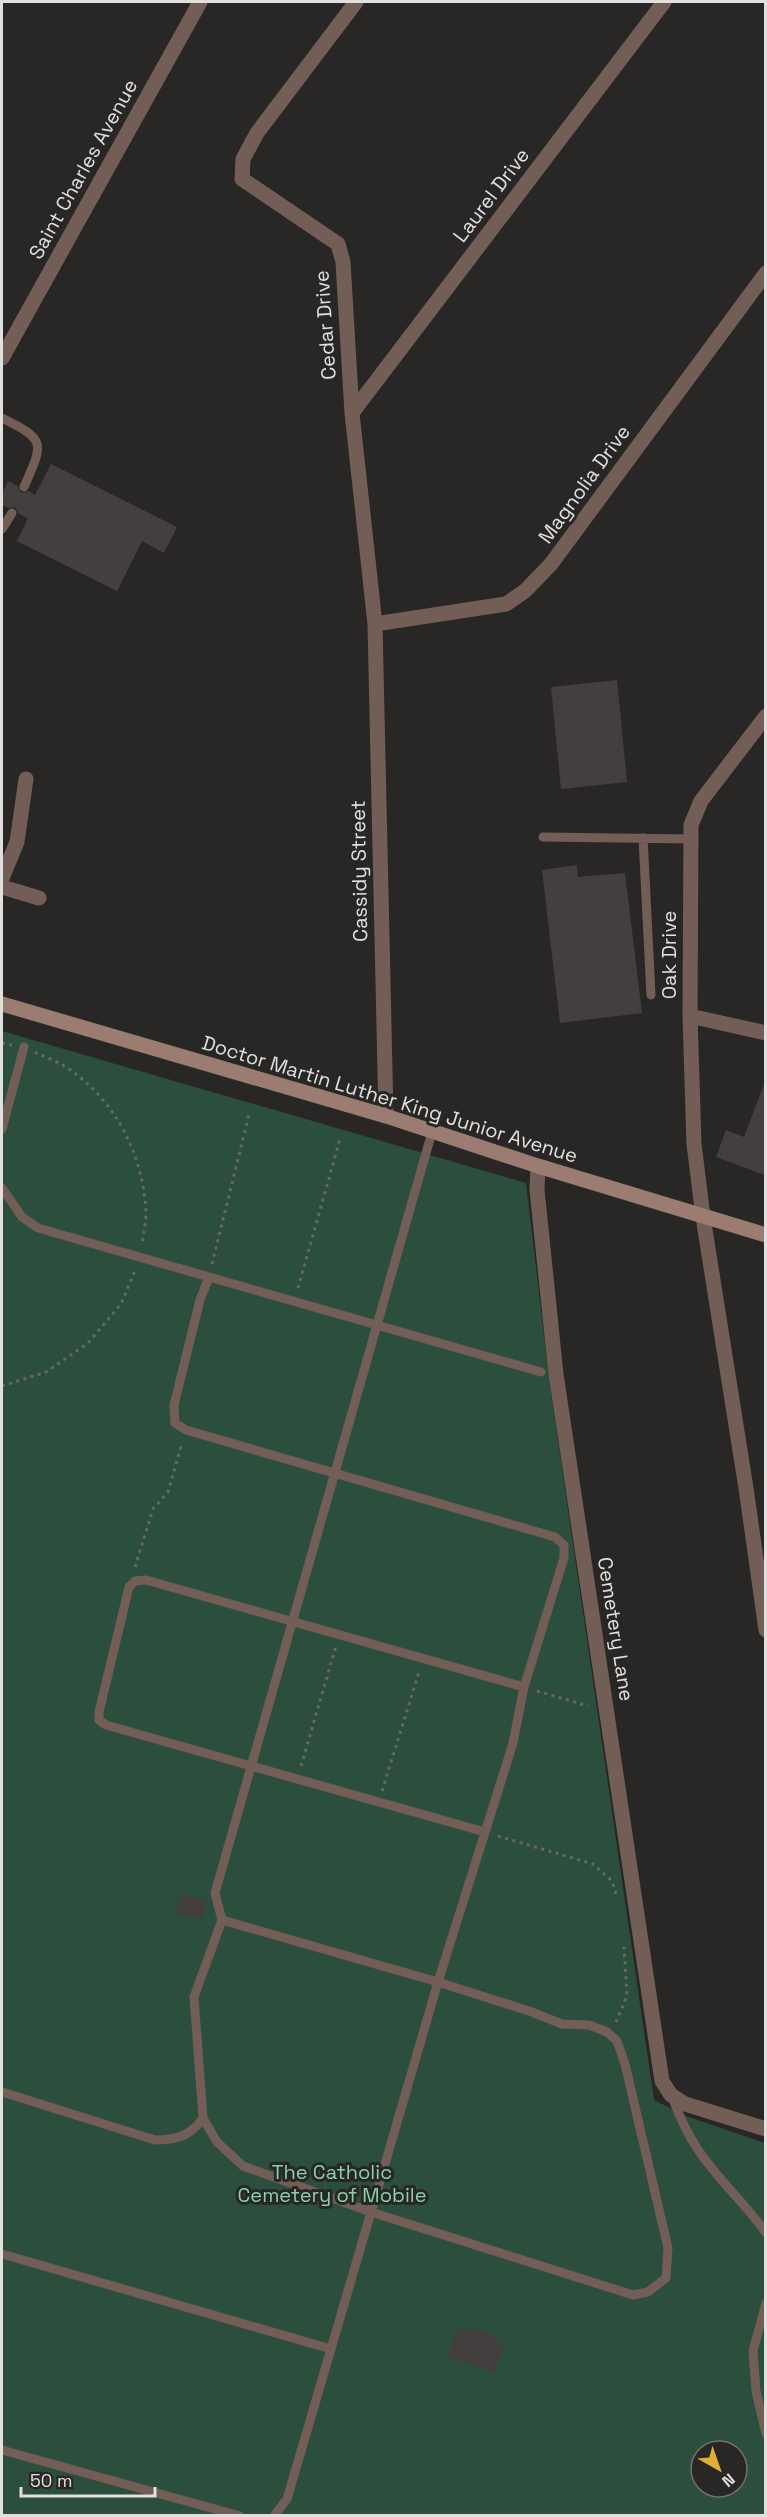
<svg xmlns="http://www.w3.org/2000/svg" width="767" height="2517" viewBox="0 0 767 2517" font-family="'Space Grotesk',sans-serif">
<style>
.green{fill:#2c4e3d;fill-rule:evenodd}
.building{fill:#433f3e}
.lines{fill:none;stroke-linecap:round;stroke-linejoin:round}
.path{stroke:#696765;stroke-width:3;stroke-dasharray:3 4.5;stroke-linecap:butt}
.service{stroke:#725e56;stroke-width:9}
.minor{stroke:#725e56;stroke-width:15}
.secondary{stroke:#9b7c70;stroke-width:15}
.labels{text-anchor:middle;stroke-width:6;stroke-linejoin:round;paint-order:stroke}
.street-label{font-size:20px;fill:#e2e0df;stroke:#292725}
.park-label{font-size:20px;fill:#86d2ab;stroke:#292725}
</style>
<rect width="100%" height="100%" fill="#292725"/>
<!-- green -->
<path class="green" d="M2,1031l524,152 24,203 104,714 32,16 79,27v372h-763zM701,2451h36v36h-36z"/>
<!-- building -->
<path class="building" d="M51,464l126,63 -13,26 -22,-12 -25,50 -100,-50 11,-23 -9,-4 -4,-7 -7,1 -6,-3v-11l6,-13 10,5 3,7 8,-2 6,4z
M617,680l10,102 -66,7 -10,-102z
M577,865l1,12 47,-4 17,140 -82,10 -18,-153z
M764,1084h1v91l-49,-18 10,-27 18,7z
M179,1895l27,4 -3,19 -27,-4z
M469,2327l26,8 -2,6 11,3 -9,28 -47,-15 9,-28 11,3z"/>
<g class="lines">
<!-- path -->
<path class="path" d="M2,1043l10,2
M35,1052c9,5 20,8 29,14 50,31 80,89 82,147 0,10 -3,21 -4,32
M212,1264l37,-149
M298,1288l42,-149
M2,1386l44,-14 42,-29 33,-39 15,-36
M135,1567l18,-58 15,-17 14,-49
M537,1691l51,15
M301,1766l35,-120
M382,1791l37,-119
M498,1836l95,28 19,17 4,13
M616,2022l11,-26 -3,-49"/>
<!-- service -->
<path class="service" d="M2,418c44,22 42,24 22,69
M2,529l10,-16
M543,837l148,2
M643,838l8,157
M2,1129l22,-82
M2,1188l20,29 16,11 503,144
M209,1277l-9,23 -26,105 1,18 11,7 369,107 9,8v13l-40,129 -11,56 -75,239 -67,230 -128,-46 -26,-24 -14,-24 -9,-121 28,-77
M485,1832l-379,-107 -7,-5v-8l30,-125 6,-6 11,-1 378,107
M2,2092l153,48c21,0 36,-4 48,-22
M672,2097c7,18 14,35 25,51 19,30 48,55 69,85
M2,2254l329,95 40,-137 262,83 15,-3 18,-14 2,-30 -43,-184 -8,-23 -10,-9 -18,-7 -27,-1 -33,-13 -91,-29 -216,-62 -7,-27 217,-761
M766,2303l-13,48 3,40 10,43
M2,2450l238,66
M274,2516l13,-17 44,-150"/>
<!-- minor -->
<path class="minor" d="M356,2l-99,131 -14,26 -1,20 96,65 5,18 9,151 23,211 11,492
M2,358l198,-356
M352,413l312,-411
M375,624l131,-20 19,-13 26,-27 215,-291
M766,716l-65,85 -10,24 -1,191 4,128 9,73 43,271 20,142
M2,878l15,-36 9,-63
M2,887l37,11
M690,1016l76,17
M538,1166l-1,24 19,184 106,707 9,14 14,9 81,25"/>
<!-- secondary -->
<path class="secondary" d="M2,1004l384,112 152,50 228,69"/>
</g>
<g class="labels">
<!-- street labels -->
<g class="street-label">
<text transform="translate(83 169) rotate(-61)" y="7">Saint Charles Avenue</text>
<text transform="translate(491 195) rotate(-53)" y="7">Laurel Drive</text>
<text transform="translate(325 325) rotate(-94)" y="7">Cedar Drive</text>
<text transform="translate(584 484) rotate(-54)" y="7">Magnolia Drive</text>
<text transform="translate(359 871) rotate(-91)" y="7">Cassidy Street</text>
<text transform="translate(669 955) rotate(-90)" y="7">Oak Drive</text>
<text transform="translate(390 1099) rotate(17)" y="7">Doctor Martin Luther King Junior Avenue</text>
<text transform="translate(616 1629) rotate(81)" y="7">Cemetery Lane</text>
</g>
<!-- park labels -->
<g class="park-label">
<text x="332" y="2179">The Catholic<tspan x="332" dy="23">Cemetery of Mobile</tspan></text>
</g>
</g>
<!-- border -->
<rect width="767" height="2517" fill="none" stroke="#e2e0df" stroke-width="6"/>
<!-- north arrow -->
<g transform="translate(719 2469) rotate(140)"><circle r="28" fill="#292725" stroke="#73716f" stroke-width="1.5"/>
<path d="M0-4.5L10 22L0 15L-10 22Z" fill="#e3ae35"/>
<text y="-9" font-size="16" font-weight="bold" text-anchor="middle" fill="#e2e0df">N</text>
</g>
<!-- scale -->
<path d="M21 2487v9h134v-9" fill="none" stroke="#e2e0df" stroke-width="3"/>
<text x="30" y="2487" font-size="18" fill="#e2e0df" stroke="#292725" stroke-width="4.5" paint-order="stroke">50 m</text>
</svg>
